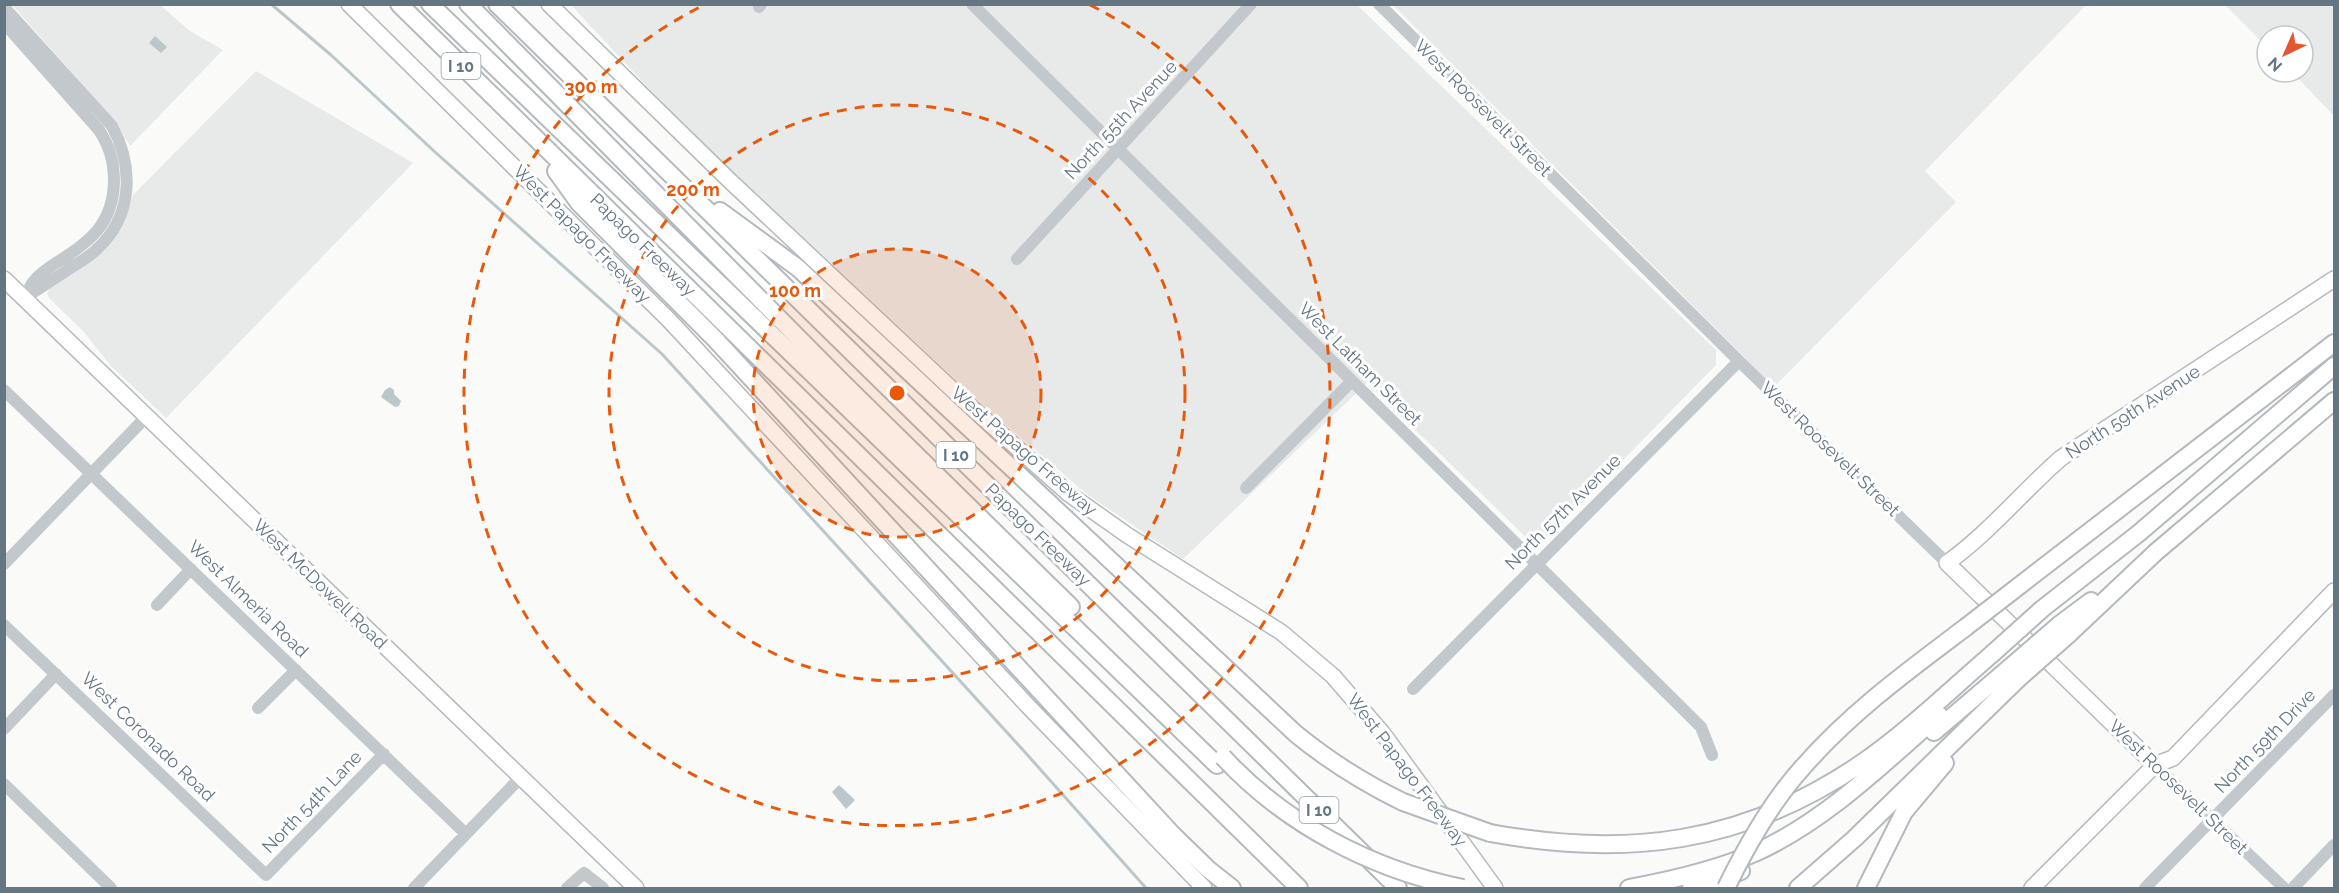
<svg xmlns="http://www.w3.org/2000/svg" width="2339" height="893" viewBox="0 0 2339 893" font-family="Raleway,sans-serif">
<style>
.built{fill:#e8e9e9}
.water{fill:#bbc7cb}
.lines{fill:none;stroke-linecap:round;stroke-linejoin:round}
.stream{stroke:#bbc7cb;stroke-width:3}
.major-casing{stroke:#b5babe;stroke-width:18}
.highway-casing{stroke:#b4b9bd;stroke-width:20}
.minor{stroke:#c3c8cc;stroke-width:12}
.major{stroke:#fff;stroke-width:15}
.highway{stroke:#fff;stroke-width:16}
.highway-bridge-casing{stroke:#b4b9bd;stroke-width:20;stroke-linecap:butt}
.highway-bridge{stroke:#fff;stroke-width:16}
.ring{fill:none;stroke:#e8590c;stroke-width:3;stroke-dasharray:10 8}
.labels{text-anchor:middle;stroke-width:6;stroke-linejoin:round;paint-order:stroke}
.shield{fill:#fff;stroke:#939fa8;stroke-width:1.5}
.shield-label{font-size:16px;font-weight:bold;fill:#657683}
.street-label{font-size:18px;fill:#657683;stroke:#fff}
.centre{fill:#e8590c;stroke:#fff;stroke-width:3}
.ring-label{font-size:18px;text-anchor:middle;font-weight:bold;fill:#e8590c;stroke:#fff;stroke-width:6;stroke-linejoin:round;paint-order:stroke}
</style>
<rect width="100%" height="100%" fill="#fafaf8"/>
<!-- built -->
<path class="built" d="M12,5h148l30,26 33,19 -93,96 -15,-25z
M571,5h786l359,345v15l-172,176 -8,3 -5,-2 -164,-159 -184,176 -95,-64 -102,-87 -303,-283z
M1393,5h693l-161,166 31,31 -182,185z
M2225,5h109v111l-42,-44h11v-36h-36v11z
M256,71l157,92 -247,255 -56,-53 -26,-33 -35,-34 -2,-5 5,-8 52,-34 21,-33 8,-23z"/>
<!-- water -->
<path class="water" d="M155,36l12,11 -6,6 -12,-10z
M390,387l4,3v4l7,7 -2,5 -4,1 -14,-10 4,-7z
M839,785l16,15 -9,9 -14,-17z"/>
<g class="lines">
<!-- stream -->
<path class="stream" d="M271,4l60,51 104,97 227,202 361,396 123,138"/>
<!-- major casing -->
<g class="major-casing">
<path id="major" d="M349,4l320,316 359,386 176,182
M549,4l180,176 243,228 97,86 58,41 154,97 52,44 51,59 111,153
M4,279l632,609
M2155,765l-208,-202c42,-30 75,-71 114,-105l273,-179
M2032,888l123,-123 18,-7 161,-167"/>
</g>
<!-- highway casing -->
<g class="highway-casing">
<path id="highway" d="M399,4l900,884
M430,4l787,761
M468,4l375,379 228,224
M497,4l901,884
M556,171l23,32 136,136 458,496 35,34 24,19
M720,211l78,57 498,466c33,27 68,49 107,68
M2019,586l315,-243
M2042,609l97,-76 195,-167
M2059,625l32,-24
M2068,635l88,-83 178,-151
M1934,732l74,-63
M1803,767c48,-55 106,-97 163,-140
M1490,833c137,25 252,11 369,-68 47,-32 90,-74 133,-111
M1629,888c43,-8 88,-18 128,-36 69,-32 125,-87 182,-137
M1691,888l20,-5 30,-12
M1798,888l56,-49 164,-160
M1866,888l38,-76 41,-49"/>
</g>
<!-- minor -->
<path class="minor" d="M972,4l729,723 11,28
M1379,4l360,357 208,202
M4,7l108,119c22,41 21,90 -15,123 -10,10 -23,16 -34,24 -13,8 -25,17 -39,25
M759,7l2,-3
M4,23l95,107c11,17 15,32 15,52 -1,41 -23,59 -55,79 -8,5 -19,12 -25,20 -4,4 -6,11 -9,16
M1017,259l234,-255
M4,390l462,444
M1246,488l106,-107
M4,564l143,-148
M157,605l34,-36
M4,625l262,250 118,-121
M1413,689l326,-328
M258,708l38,-38
M4,729l52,-55
M2155,765l129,123
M4,784l107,104
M414,888l107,-111
M567,888l17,-15 19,15
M2145,888l189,-193
M2293,888l41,-43"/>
<!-- major -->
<use href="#major" class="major"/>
<!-- highway -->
<use href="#highway" class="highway"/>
<!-- highway-bridge casing -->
<g class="highway-bridge-casing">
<path id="highway-bridge" d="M1966,627l53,-41
M1992,654l50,-45
M2008,669l51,-44
M2018,679l50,-44
M1223,757c63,68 150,113 240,131
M1403,802l87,31
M1726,888c21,-43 45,-86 77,-121"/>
</g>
<!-- highway-bridge -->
<use href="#highway-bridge" class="highway-bridge"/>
</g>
<!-- distance rings -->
<circle cx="897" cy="393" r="144" fill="#e8590c" fill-opacity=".12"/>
<g class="ring">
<circle cx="897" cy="393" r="144"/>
<circle cx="897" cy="393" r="288"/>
<path d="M1090 5A433 433 0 1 1 704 5"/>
</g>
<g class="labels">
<!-- shield labels -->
<g class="shield">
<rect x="441.5" y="53" width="39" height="26" rx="4.5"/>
<rect x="936.5" y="442" width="39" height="26" rx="4.5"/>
<rect x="1299.5" y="797" width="39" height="26" rx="4.5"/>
</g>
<g class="shield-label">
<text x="461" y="72">I 10</text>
<text x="956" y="461">I 10</text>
<text x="1319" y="816">I 10</text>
</g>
<!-- street labels -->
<g class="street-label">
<text transform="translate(1483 108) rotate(45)" y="6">West Roosevelt Street</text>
<text transform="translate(1121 120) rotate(-47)" y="6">North 55th Avenue</text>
<text transform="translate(582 234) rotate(45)" y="6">West Papago Freeway</text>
<text transform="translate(643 245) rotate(44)" y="6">Papago Freeway</text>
<text transform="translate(1360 364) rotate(45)" y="6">West Latham Street</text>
<text transform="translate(2133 412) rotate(-33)" y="6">North 59th Avenue</text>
<text transform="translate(1830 449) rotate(44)" y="6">West Roosevelt Street</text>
<text transform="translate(1024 451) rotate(41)" y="6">West Papago Freeway</text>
<text transform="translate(1563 512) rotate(-45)" y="6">North 57th Avenue</text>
<text transform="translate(1038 535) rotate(44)" y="6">Papago Freeway</text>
<text transform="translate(320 584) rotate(44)" y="6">West McDowell Road</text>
<text transform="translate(248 599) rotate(44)" y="6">West Almeria Road</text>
<text transform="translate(148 737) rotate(44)" y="6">West Coronado Road</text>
<text transform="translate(2265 741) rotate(-46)" y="6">North 59th Drive</text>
<text transform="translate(1407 770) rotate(53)" y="6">West Papago Freeway</text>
<text transform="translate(2178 787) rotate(44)" y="6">West Roosevelt Street</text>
<text transform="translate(312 802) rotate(-46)" y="6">North 54th Lane</text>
</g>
</g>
<circle cx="897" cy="393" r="9" class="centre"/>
<g class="ring-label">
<text x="591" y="93">300 m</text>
<text x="693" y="196">200 m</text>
<text x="795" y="297">100 m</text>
</g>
<!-- border -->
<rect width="2339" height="893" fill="none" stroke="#657683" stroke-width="12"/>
<!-- north arrow -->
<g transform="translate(2285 54) rotate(224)"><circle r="28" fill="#ffffff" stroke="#c1c8cd" stroke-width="1.5"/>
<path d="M0-4.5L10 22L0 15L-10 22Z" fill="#e4572e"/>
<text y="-9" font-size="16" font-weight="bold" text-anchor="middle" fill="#657683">N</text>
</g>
</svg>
